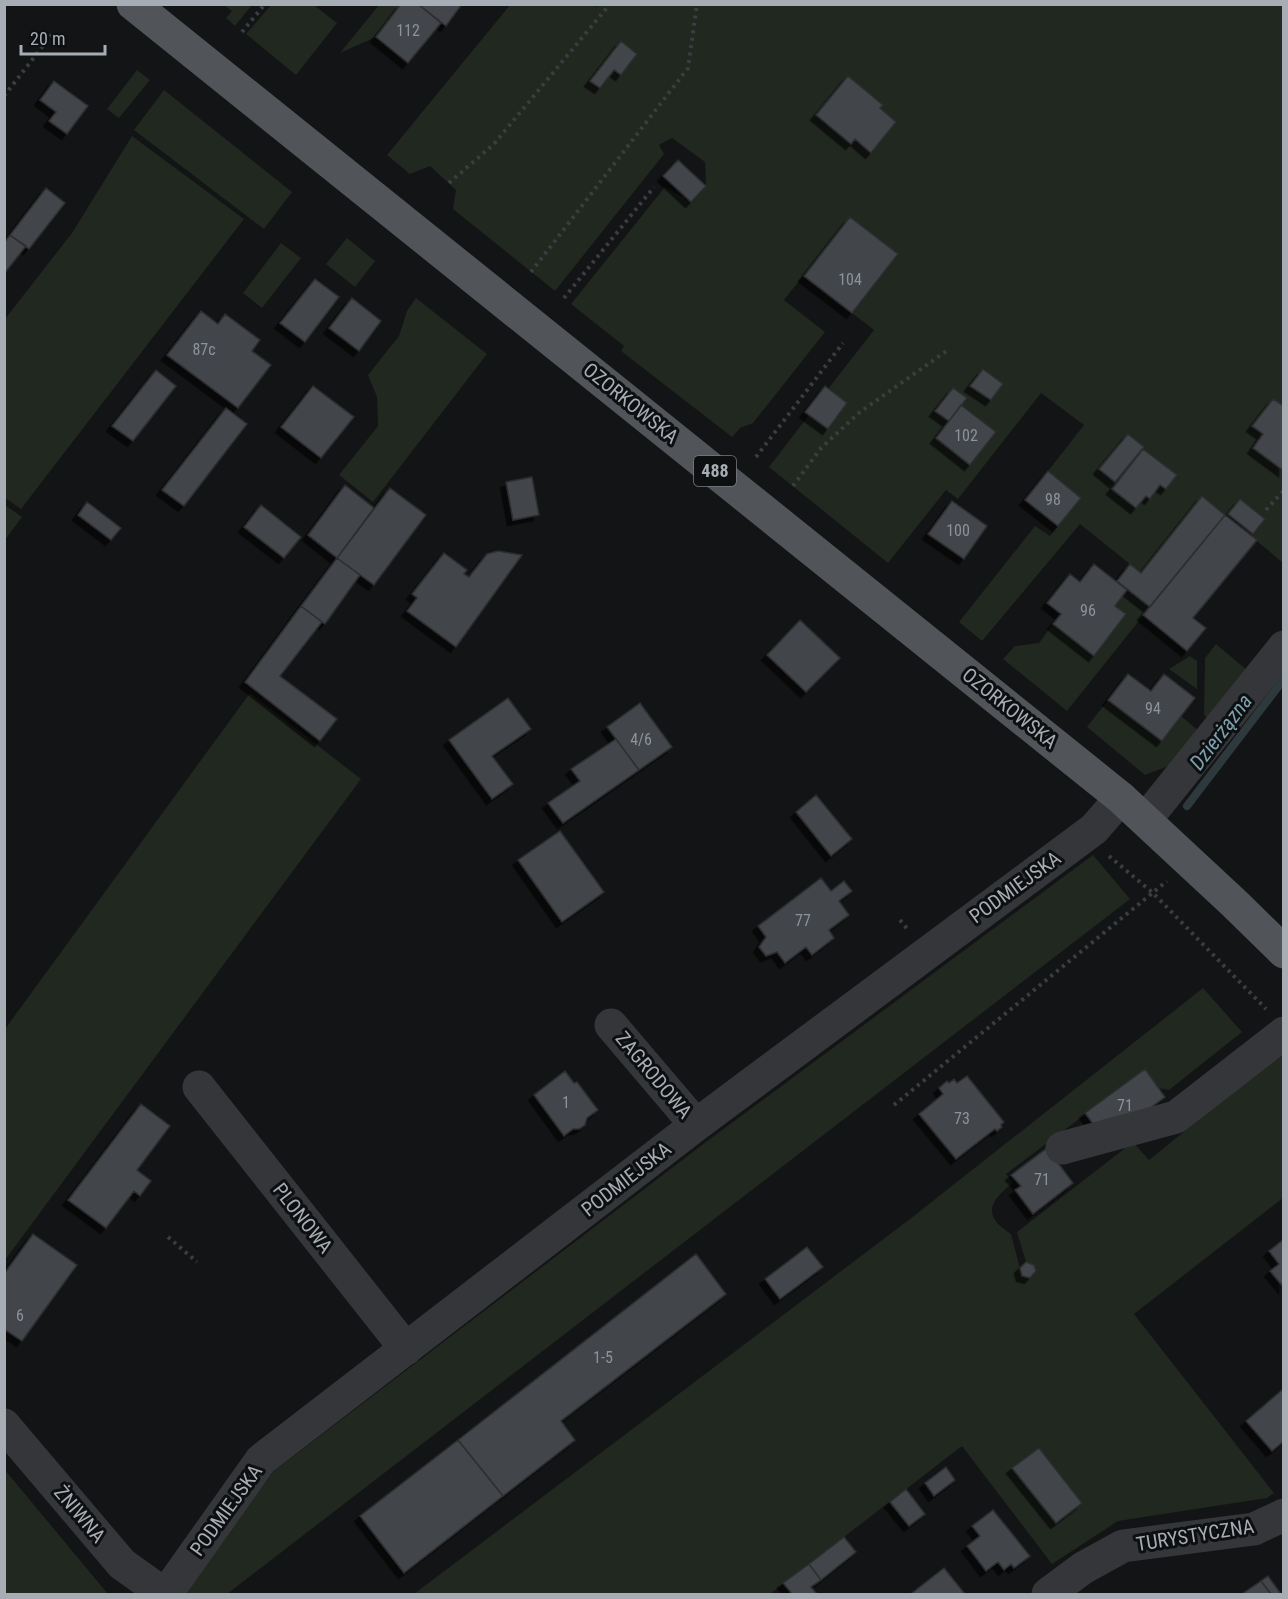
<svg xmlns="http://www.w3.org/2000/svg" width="1288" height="1599" viewBox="0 0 1288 1599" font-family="'Roboto Condensed',sans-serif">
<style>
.green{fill:#202820;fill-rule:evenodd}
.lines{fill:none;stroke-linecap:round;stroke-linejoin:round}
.stream{stroke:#2d393d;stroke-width:8}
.building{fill:#424448;stroke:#2d2e31;stroke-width:1.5;filter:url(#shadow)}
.path{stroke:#3b3d41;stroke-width:4;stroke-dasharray:3 4.5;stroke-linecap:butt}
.minor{stroke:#35363a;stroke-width:33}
.major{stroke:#515459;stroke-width:33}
.labels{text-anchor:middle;stroke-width:6;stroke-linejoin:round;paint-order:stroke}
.number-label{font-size:16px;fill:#8d939a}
.shield{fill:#0e0f10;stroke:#787e84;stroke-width:1.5}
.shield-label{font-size:18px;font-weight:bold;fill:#a6adb5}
.street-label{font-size:20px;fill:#a6adb5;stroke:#0e0f10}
.water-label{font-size:21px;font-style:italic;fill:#7ea1af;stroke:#0e0f10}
</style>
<defs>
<filter id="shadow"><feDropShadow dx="-5.5" dy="5.5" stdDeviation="0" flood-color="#0009"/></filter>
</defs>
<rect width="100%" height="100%" fill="#131415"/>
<!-- green -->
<path class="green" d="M594,4l3,3 3,-3 683,1v401l-10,-7 -21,27 11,8 -10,14 30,23v92l-80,-67 -62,77 -61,-49 -98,117 -23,-19 76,-96 15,10 31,-38 -33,-27 36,-46 -43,-32 -83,106 -12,-9 -58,73 -119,-96 40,-52 19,14 19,-26 -19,-14 46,-59 -22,-17 46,-59 -48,-37 -66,83 41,32 -72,91 -13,5 -8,9 -111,-86 3,-5 -53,-42 94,-117 26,15 15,-16 -1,-24 -33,-24 -13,7 5,9 -109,137 -102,-82 3,-19 -26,-24 -20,8 -23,-19 123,-150zM983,369l19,15 -11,16 -20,-14zM967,398l-6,7 35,27 -26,33 -34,-27 13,-17 -14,-10zM1127,435l16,13 -28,34 -16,-13z
M224,5h28l-17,21 -9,-8 6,-7z
M271,5h43l23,18 -41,52 -50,-41z
M379,5h22l-25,32 -36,16z
M137,70l13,10 -31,38 -12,-9z
M164,90l128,102 -28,37 -130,-99z
M132,136l112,83 -223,290 -16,-11v-179l67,-86z
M347,238l28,23 -20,26 -29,-23z
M281,243l20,15 -39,50 -19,-15z
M416,298l71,56 -114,148 -34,-27 39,-49 -1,-29 -9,-22 31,-39 8,-25z
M5,505l17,12 -17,23z
M1127,590l23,17 -83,104 -64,-52 12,-13 24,-3 14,-19 41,31 32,-40 -11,-9z
M1216,644l32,27 -38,49 -6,-5 1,-57z
M1190,656l7,5v28l-28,-20z
M250,693l111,86 -356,481v-231z
M1108,700l54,41 19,-25 19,16 -24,31 -31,12 -58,-48z
M1093,855l37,44 -903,695h-44l91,-123 436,-332z
M1203,988l39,44 -73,58 -11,-2 -14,-18 -138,104 7,9c-24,18 -31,33 -2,51l11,42 8,2 5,-7 -1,-6 -8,-3 -9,-30 116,-90 16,18 134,-108v146l-149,116 140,179 -7,5 -149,23 -66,43 -90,-118 -192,148h-356l496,-375z
M5,1470l103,124h-103z"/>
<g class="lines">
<!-- stream -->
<path class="stream" d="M1187,806l97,-127"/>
</g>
<!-- building -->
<path class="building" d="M401,4h17l23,19 -33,40 -32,-26z
M418,4h44l-16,22z
M621,41l16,13 -16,21 -7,-5 -14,18 -10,-7z
M848,76l35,29 -3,3 16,14 -25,31 -16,-14 -4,5 -35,-29z
M54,81l34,25 -21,28 -18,-13 7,-9 -16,-12z
M678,160l28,26 -15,16 -28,-26z
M46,188l19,15 -36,46 -19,-14z
M850,217l48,37 -46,59 -48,-37z
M10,235l16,11 -22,28v-31z
M315,279l24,18 -34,45 -25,-19z
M352,298l29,23 -22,30 -30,-23z
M201,311l17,13 7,-10 35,26 -8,11 19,14 -33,43 -71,-53z
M983,369l20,15 -12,16 -21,-14z
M156,370l20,16 -43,55 -21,-15z
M313,386l41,31 -33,41 -40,-31z
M825,386l22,17 -19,26 -23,-17z
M953,388l14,10 -18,23 -14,-10z
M1273,399l11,7v65l-31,-23 10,-14 -11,-8z
M961,405l35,27 -26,33 -34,-27z
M226,408l21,16 -63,82 -22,-16z
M1128,434l16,13 -29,35 -16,-13z
M1143,449l34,26 -11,14 -6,-4 -10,14 -4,-3 -10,12 -24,-19z
M1048,471l33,27 -23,28 -33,-26z
M532,477l7,38 -26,5 -7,-38z
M345,485l29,23 -37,50 -29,-23z
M390,488l36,27 -52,70 -37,-27z
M1202,496l23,19 -75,92 -33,-26 13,-17 11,9z
M1240,499l25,20 -12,15 -25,-20z
M952,501l35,25 -23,33 -36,-25z
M87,502l34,26 -10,12 -33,-25z
M261,505l40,32 -17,21 -40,-31z
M1225,515l32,25 -64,78 13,10 -19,23 -44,-36z
M498,551l24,4 -66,92 -49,-36 10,-13 -5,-4 32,-41 23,17 -3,4 5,3 18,-23z
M337,558l23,17 -35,49 -24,-18z
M1094,564l33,26 -12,16 11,8 -32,42 -41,-32 8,-10 -14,-11 23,-29 10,8z
M301,606l21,16 -42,54 57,43 -17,22 -75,-59z
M800,620l40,38 -34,34 -39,-37z
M1128,674l23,17 13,-17 31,24 -33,43 -54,-41z
M508,698l23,31 -39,27 21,28 -21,15 -43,-59z
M640,703l32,44 -33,23 -32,-43z
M616,739l23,31 -76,53 -15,-20 32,-22 -9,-12z
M816,795l36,44 -21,17 -35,-44z
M560,831l44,61 -42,30 -44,-62z
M821,878l10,13 13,-10 8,10 -13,10 10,14 -20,15 5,8 -22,17 -6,-8 -21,16 -8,-11 -11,4 -7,-9 7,-10 -8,-11z
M1145,1069l20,28 -35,26 -31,9 -14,-19z
M565,1071l9,12 3,-1 21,28 -11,8 -2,7 -6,4h-6l-9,7 -30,-41z
M967,1076l37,46 -3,3 1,2 -5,4 -2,-2 -39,30 -37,-45 24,-20 -4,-6 8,-7 2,2 5,-4 3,4z
M141,1104l29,22 -33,44 14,11 -11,15 -6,-5 -28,37 -38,-28z
M1047,1148l26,35 -40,31 -18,-24 6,-4 -10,-11z
M33,1234l44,31 -55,76 -18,-12v-55z
M1284,1239v49l-14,-17 9,-7 -10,-13z
M807,1247l16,20 -43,32 -15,-20z
M696,1254l30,40 -165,127 14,19 -72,56 -45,-56z
M1026,1262l8,3 2,6 -6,7 -8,-2 -2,-8z
M1283,1389l1,52 -12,10 -26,-30z
M458,1440l45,56 -99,77 -44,-57z
M1039,1448l43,55 -26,20 -44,-55z
M946,1467l9,13 -21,16 -9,-13z
M906,1489l19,25 -16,12 -19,-24z
M993,1510l37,46 -16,12 -3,-4 -7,6 -6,-8 -12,9 -19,-25 13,-10 -8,-10z
M844,1537l12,15 -35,28 -12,-16z
M809,1564l12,16 -10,7 6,7h-25l-9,-11z
M944,1568l21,26h-52l-1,-1z
M1268,1576l13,18h-10l-10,-13z
M1261,1581l10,13h-29z"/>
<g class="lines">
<!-- path -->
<path class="path" d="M242,32l23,-28
M4,96l49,-63
M449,183l45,-39 116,-140
M531,272l157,-204 9,-64
M564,298l90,-111
M756,457l87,-114
M793,486l28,-38 39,-36 88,-62
M1266,510l18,-20
M1109,856l44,37 113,116
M900,920l9,11
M894,1105l273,-224
M168,1237l29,25"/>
<!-- minor -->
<path class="minor" d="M1146,819l138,-172
M611,1025l85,100
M199,1087l207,262
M1062,1148l114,-31 108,-84
M4,1425l118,139 42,30
M166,1594l95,-134 435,-335 398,-296 27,-31
M1048,1594l35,-26 40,-22 131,-17 30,-14"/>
<!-- major -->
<path class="major" d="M133,4l988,794 114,106 49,48"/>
</g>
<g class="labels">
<!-- number labels -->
<g class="number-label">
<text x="408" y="36">112</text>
<text x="850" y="285">104</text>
<text x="204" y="355">87c</text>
<text x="966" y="441">102</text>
<text x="1053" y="505">98</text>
<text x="958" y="536">100</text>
<text x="1088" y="616">96</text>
<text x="1153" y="714">94</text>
<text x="641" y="745">4/6</text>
<text x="803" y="926">77</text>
<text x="566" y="1108">1</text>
<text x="1125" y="1111">71</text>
<text x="962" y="1124">73</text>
<text x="1042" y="1185">71</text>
<text x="20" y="1321">6</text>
<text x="603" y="1363">1-5</text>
</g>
<!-- shield labels -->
<rect class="shield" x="694" y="456" width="42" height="30" rx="4.5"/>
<g class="shield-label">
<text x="715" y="477">488</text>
</g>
<!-- street labels -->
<g class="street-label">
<text transform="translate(631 403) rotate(39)" y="7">OZORKOWSKA</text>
<text transform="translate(1010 708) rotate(39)" y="7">OZORKOWSKA</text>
<text transform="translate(1015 887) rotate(-36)" y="7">PODMIEJSKA</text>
<text transform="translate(654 1075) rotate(50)" y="7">ZAGRODOWA</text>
<text transform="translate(626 1179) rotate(-38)" y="7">PODMIEJSKA</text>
<text transform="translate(303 1218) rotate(52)" y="7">PLONOWA</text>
<text transform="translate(226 1510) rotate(-54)" y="7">PODMIEJSKA</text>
<text transform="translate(80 1514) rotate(50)" y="7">ŻNIWNA</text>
<text transform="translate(1195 1535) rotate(-9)" y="7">TURYSTYCZNA</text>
</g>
<!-- water labels -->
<g class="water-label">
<text transform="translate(1221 732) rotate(-53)" y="7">Dzierżązna</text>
</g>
</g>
<!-- border -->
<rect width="1288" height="1599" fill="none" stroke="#a6adb5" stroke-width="12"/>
<!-- scale -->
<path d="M21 45v9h84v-9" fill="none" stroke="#a6adb5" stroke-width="3"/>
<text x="30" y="45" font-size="18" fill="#a6adb5" stroke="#0e0f10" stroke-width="4.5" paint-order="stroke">20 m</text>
</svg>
